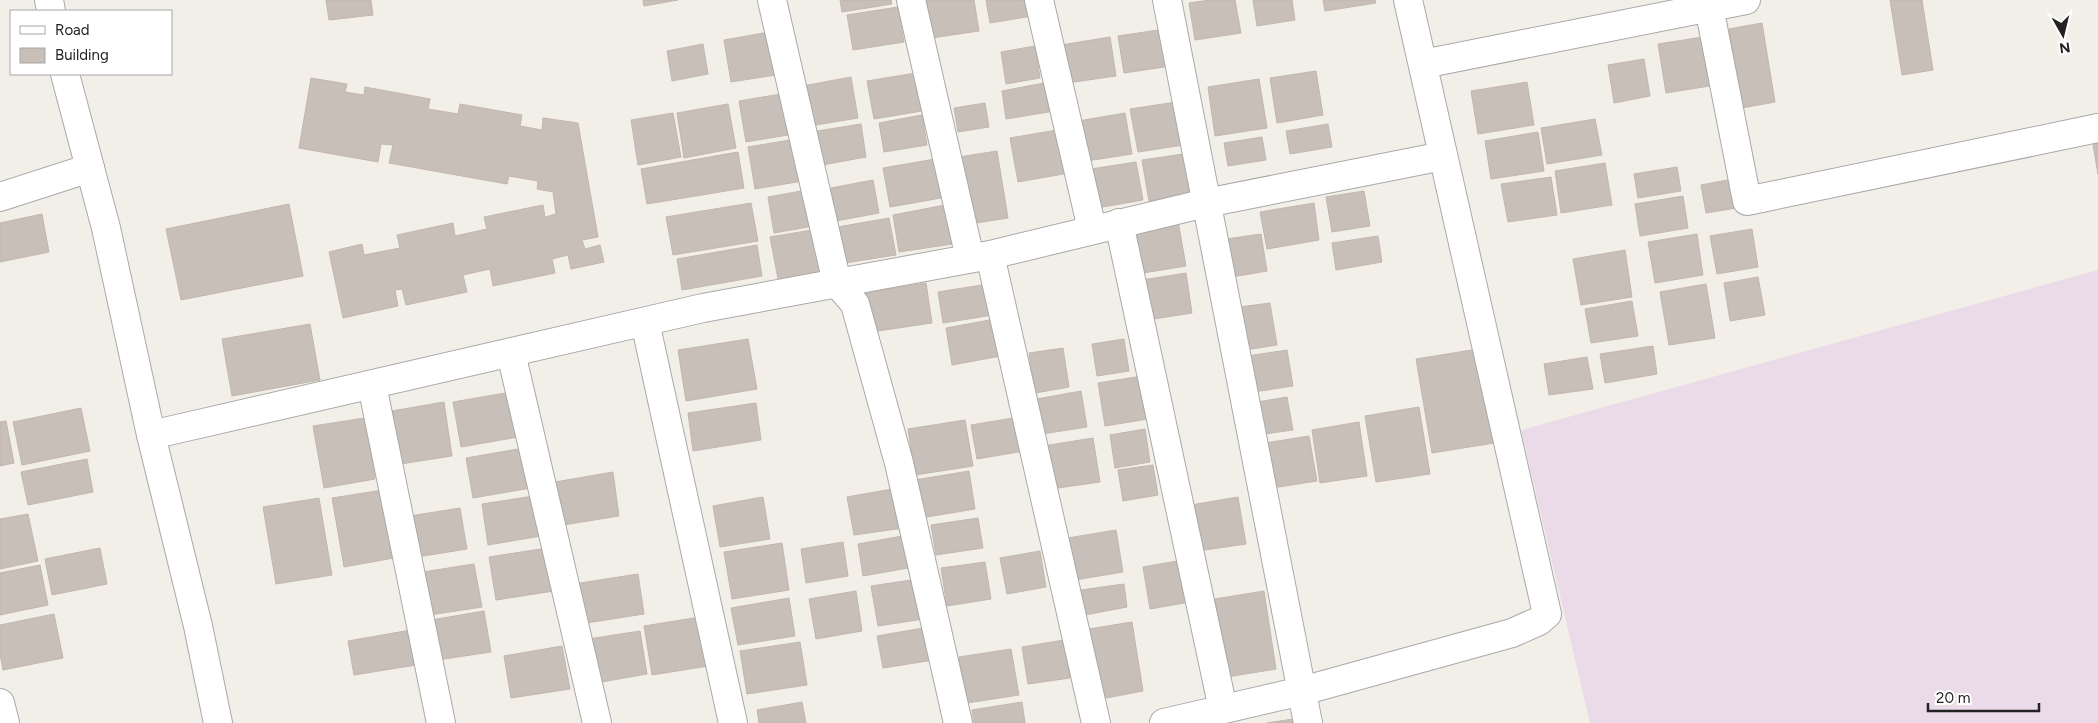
<svg xmlns="http://www.w3.org/2000/svg" width="2098" height="723" viewBox="0 0 2098 723" font-family="Figtree,sans-serif">
<style>
.industrial{fill:#ebdbe8}
.building{fill:#c7bfb8;stroke:#c4b6ab}
.lines{fill:none;stroke-linecap:round;stroke-linejoin:round}
.minor-casing{stroke:#a9a9a9;stroke-width:30}
.tertiary-casing{stroke:#a9a9a9;stroke-width:30}
.minor{stroke:#fff;stroke-width:28}
.tertiary{stroke:#fff;stroke-width:28}
</style>
<rect width="100%" height="100%" fill="#f2efe9"/>
<!-- industrial -->
<path class="industrial" d="M2098,270v453h-508l-69,-293z"/>
<!-- building -->
<path class="building" d="M326,0h45l2,15 -44,5z
M643,0h35l-34,6z
M840,0h51l1,4 -50,8z
M919,0h55l5,31 -54,8z
M986,0h43l3,16 -42,7z
M1210,0h25l6,33 -46,7 -6,-37z
M1253,0h39l3,20 -38,6z
M1323,0h52l1,3 -51,8z
M1890,0h32l11,70 -31,5z
M898,7l6,35 -51,8 -6,-35z
M1762,23l13,79 -33,6 -13,-79z
M1165,29l6,37 -47,7 -6,-37z
M775,31l7,43 -51,8 -7,-42z
M1709,36l7,49 -50,8 -8,-49z
M1110,37l6,39 -49,7 -6,-38z
M703,44l5,30 -36,7 -5,-30z
M1035,46l5,32 -34,6 -5,-32z
M1644,59l6,37 -36,7 -6,-38z
M1316,71l7,44 -46,8 -7,-45z
M916,73l6,38 -48,8 -7,-38z
M851,77l7,41 -48,8 -7,-40z
M311,78l36,6 -2,8 19,3 1,-8 65,12 -2,10 30,5 2,-10 62,11 -2,11 22,4 1,-12 35,5 20,114 -16,3 3,9 15,-4 4,17 -33,7 -3,-14 -16,4 3,14 -62,13 -3,-17 -27,6 4,17 -61,13 -4,-16 -7,1 3,16 -55,12 -14,-66 33,-8 2,11 36,-7 -3,-13 56,-12 2,13 32,-7 -3,-12 59,-12 2,12 11,-3 -3,-22 -16,-3 1,-8 -29,-5 -2,8 -118,-21 4,-18 -12,-1 -3,18 -79,-14z
M1259,79l8,49 -52,8 -7,-49z
M1527,82l7,43 -56,9 -7,-43z
M1044,83l5,29 -43,7 -4,-28z
M787,93l7,41 -48,8 -7,-41z
M1183,101l7,43 -52,8 -8,-43z
M985,103l4,24 -31,5 -4,-24z
M728,104l8,44 -52,10 -7,-45z
M673,113l8,44 -43,8 -7,-45z
M1125,113l7,41 -52,8 -7,-40z
M922,115l5,30 -43,7 -5,-29z
M1595,119l7,36 -55,9 -6,-36z
M861,124l5,33 -49,9 -6,-34z
M1328,124l4,23 -42,7 -4,-23z
M1063,129l6,44 -51,9 -8,-44z
M1538,132l6,39 -53,8 -6,-38z
M1262,137l4,23 -38,6 -4,-23z
M2098,138v36l-6,-35z
M796,139l7,42 -48,8 -7,-42z
M997,151l11,67 -38,6 -11,-67z
M738,152l6,36 -97,16 -6,-35z
M1190,153l6,40 -47,8 -7,-41z
M935,159l6,39 -51,9 -7,-39z
M1136,162l7,38 -46,8 -6,-39z
M1605,163l7,42 -51,8 -6,-42z
M1677,167l4,24 -43,7 -4,-24z
M1551,177l6,38 -49,7 -7,-38z
M1738,178l5,29 -37,6 -5,-28z
M873,180l6,33 -43,8 -5,-33z
M807,190l7,36 -40,7 -6,-36z
M1364,191l6,35 -38,6 -6,-35z
M1683,196l5,32 -48,8 -5,-32z
M751,203l7,38 -85,14 -7,-38z
M1314,203l5,37 -52,9 -7,-37z
M289,204l14,72 -122,24 -15,-71z
M945,205l7,39 -53,8 -6,-37z
M42,214l7,38 -49,10v-39z
M889,218l7,37 -58,9 -6,-36z
M1178,221l8,45 -49,8 -7,-45z
M818,229l7,42 -47,8 -8,-42z
M1752,229l6,38 -41,7 -7,-38z
M1261,234l6,37 -41,7 -7,-38z
M1697,234l6,41 -48,8 -7,-41z
M1378,236l4,26 -46,8 -4,-27z
M757,245l5,31 -80,14 -5,-31z
M1625,250l7,47 -51,8 -8,-46z
M1186,273l6,40 -44,7 -6,-40z
M1758,277l7,38 -35,6 -6,-38z
M926,283l6,40 -61,9 -7,-39z
M988,284l5,31 -50,8 -5,-31z
M1706,284l9,54 -46,7 -9,-53z
M1632,301l6,35 -47,7 -6,-34z
M1270,303l7,42 -38,6 -7,-43z
M995,319l6,37 -49,9 -6,-37z
M310,324l10,56 -88,16 -10,-57z
M748,339l9,50 -71,12 -8,-51z
M1124,339l5,32 -32,5 -5,-32z
M1653,346l4,28 -52,9 -5,-29z
M1063,348l6,39 -34,6 -6,-40z
M1478,349l16,94 -62,10 -16,-94z
M1287,350l6,36 -46,7 -6,-36z
M1587,357l6,32 -44,6 -5,-31z
M1142,376l6,43 -43,7 -7,-43z
M1081,391l6,36 -45,7 -5,-35z
M511,392l7,45 -57,10 -8,-45z
M1287,397l6,33 -36,5 -6,-32z
M444,402l8,54 -58,9 -8,-53z
M756,403l5,37 -68,11 -5,-38z
M1419,407l11,67 -54,8 -11,-66z
M81,408l9,43 -68,14 -9,-43z
M1019,417l5,34 -47,8 -6,-34z
M365,418l10,61 -51,9 -11,-62z
M965,420l8,46 -58,9 -7,-46z
M6,421l8,42 -14,3v-44z
M1359,422l8,54 -47,7 -8,-53z
M1145,429l5,33 -35,6 -5,-33z
M1309,436l8,45 -51,8 -7,-45z
M1093,438l7,44 -49,7 -8,-43z
M524,448l7,40 -58,10 -7,-40z
M87,459l6,33 -65,13 -7,-33z
M1153,465l5,30 -35,6 -5,-31z
M969,471l6,38 -54,9 -6,-38z
M613,472l6,44 -56,9 -8,-43z
M898,488l6,40 -50,7 -7,-38z
M383,490l11,68 -50,9 -12,-69z
M534,496l7,40 -53,9 -6,-41z
M763,497l7,42 -50,8 -7,-41z
M1238,497l8,47 -48,7 -7,-46z
M319,498l13,77 -56,9 -13,-77z
M460,508l7,41 -50,8 -7,-41z
M28,514l10,47 -38,8v-50z
M978,518l5,30 -47,7 -5,-30z
M1116,530l7,42 -48,8 -7,-42z
M908,535l6,32 -51,9 -5,-32z
M843,542l5,34 -42,7 -5,-34z
M782,543l7,47 -57,9 -8,-47z
M100,548l7,36 -55,11 -7,-36z
M547,548l7,43 -58,9 -7,-43z
M1040,551l6,36 -39,7 -7,-36z
M1183,560l7,42 -40,7 -7,-42z
M985,562l6,37 -44,7 -6,-38z
M474,564l8,43 -52,8 -7,-43z
M40,565l8,40 -48,10v-42z
M638,574l6,40 -64,10 -6,-40z
M918,579l6,40 -46,7 -7,-40z
M1124,584l3,23 -42,8 -4,-25z
M856,591l6,40 -46,8 -7,-40z
M1264,591l12,78 -49,8 -12,-78z
M789,598l6,38 -57,9 -7,-37z
M484,611l7,41 -54,8 -6,-40z
M54,614l9,44 -60,12 -3,-16v-29z
M700,617l8,49 -56,9 -8,-49z
M1132,622l11,69 -42,8 -12,-70z
M929,627l5,33 -51,8 -6,-32z
M411,630l5,35 -62,10 -6,-34z
M640,631l7,43 -57,10 -8,-44z
M1064,640l6,38 -42,6 -6,-37z
M800,642l7,43 -60,9 -7,-43z
M562,646l8,43 -59,9 -7,-42z
M1011,649l8,46 -52,8 -8,-46z
M802,702l4,21h-47l-2,-13z
M1022,702l3,21h-51l-2,-13z
M1293,719l1,4h-27z"/>
<g class="lines">
<!-- minor casing -->
<g class="minor-casing">
<path id="minor" d="M772,0l65,283 18,21 44,159 59,260
M911,0l59,258
M1039,0l53,229
M1167,0l141,723
M1709,7l38,194 351,-73
M1423,64l323,-64
M0,197l90,-29
M1119,223l104,486
M990,255l106,468
M645,322l88,401
M511,353l86,370
M372,385l69,338
M151,435l552,-127 287,-53 216,-52 237,-47
M0,703l5,20
M1164,723l138,-32 210,-58 27,-12 8,-7 -139,-614"/>
</g>
<!-- tertiary casing -->
<g class="tertiary-casing">
<path id="tertiary" d="M49,0l2,11
M65,74l41,154 45,207 47,191 20,97"/>
</g>
<!-- minor -->
<use href="#minor" class="minor"/>
<!-- tertiary -->
<use href="#tertiary" class="tertiary"/>
</g>
<!-- legend -->
<rect x="10" y="10" width="162" height="65" fill="#ffffff" stroke="#a7a7a7"/>
<rect x="20" y="26" width="25" height="8" fill="#ffffff" stroke="#a7a7a7"/>
<text x="55" y="35" font-size="15" fill="#222222">Road</text>
<rect x="20" y="48" width="25" height="15" fill="#c7bfb8" stroke="#a7a7a7"/>
<text x="55" y="60" font-size="15" fill="#222222">Building</text>
<!-- north arrow -->
<g transform="translate(2063 35) rotate(172)" stroke="#ffffff" stroke-width="4" paint-order="stroke">
<path d="M0-4L9 19L0 12L-9 19Z" fill="#222222"/>
<text y="-8" font-size="14" font-weight="bold" text-anchor="middle" fill="#222222">N</text>
</g>
<!-- scale -->
<path d="M1928 703v8h111v-8" fill="none" stroke="#222222" stroke-width="2.5"/>
<text x="1936" y="703" font-size="15" fill="#222222" stroke="#ffffff" stroke-width="4" paint-order="stroke">20 m</text>
</svg>
